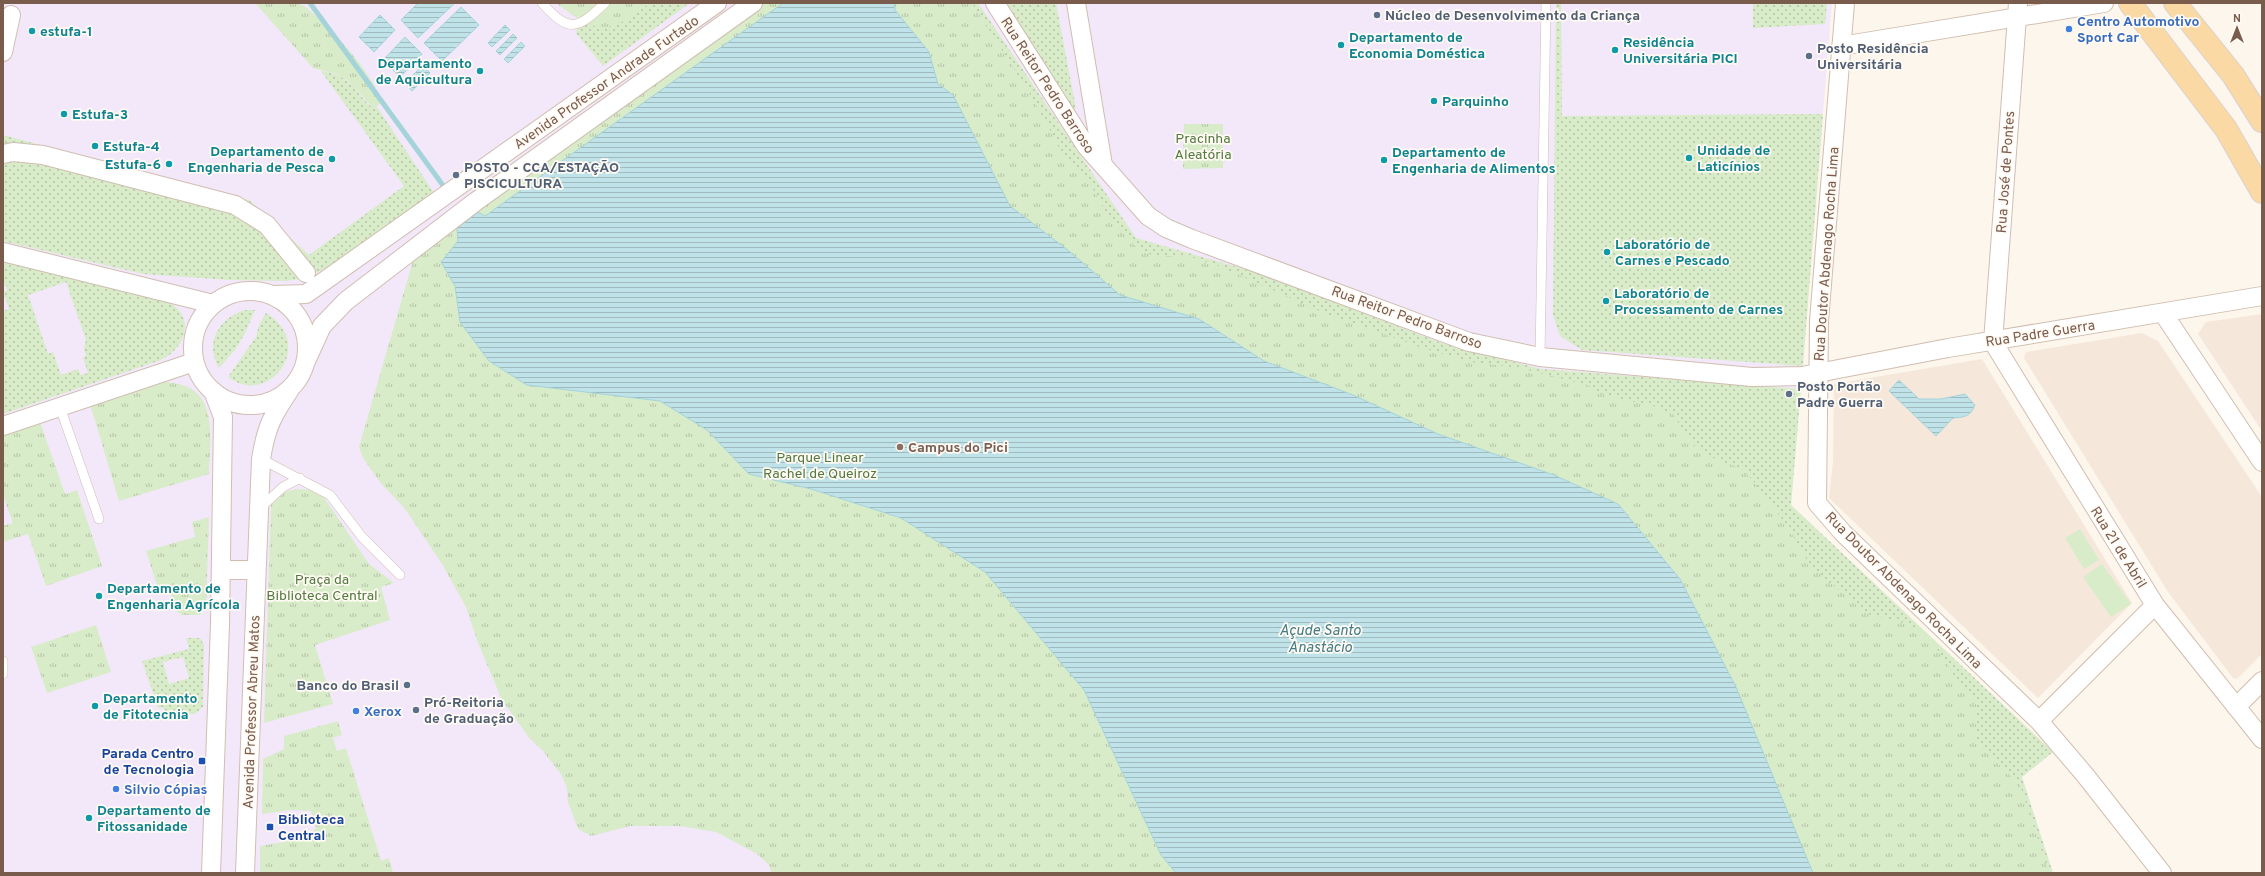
<svg xmlns="http://www.w3.org/2000/svg" width="2265" height="876" viewBox="0 0 2265 876" font-family="Overpass,sans-serif">
<style>
.residential{fill:#f5e8da}
.education{fill:#f3e8fa}
.grass{fill:url(#grass-dots);fill-rule:evenodd}
.park{fill:url(#park-tufts)}
.garden{fill:#d8ecc9}
.water{fill:url(#water-rules);stroke:#a5d3da}
.lines{fill:none;stroke-linecap:round;stroke-linejoin:round}
.stream{stroke:#a5d3da;stroke-width:5}
.service-casing{stroke:#d1beb0;stroke-width:10}
.minor-casing{stroke:#d1beb0;stroke-width:20}
.primary-casing{stroke:#dad1cd;stroke-width:24}
.service{stroke:#fff;stroke-width:9}
.minor{stroke:#fff;stroke-width:18}
.primary{stroke:#fbd9a5;stroke-width:22}
.service-dot{fill:#5c6f8a;stroke:#fffaf3;stroke-width:1.5}
.shop-dot{fill:#3f7fe0;stroke:#fffaf3;stroke-width:1.5}
.culture-dot{fill:#0f9aa8;stroke:#fffaf3;stroke-width:1.5}
.education-dot{fill:#8d6e63;stroke:#fffaf3;stroke-width:1.5}
.transit-dot{fill:#1a4fb4;stroke:#fffaf3;stroke-width:1.5}
.labels{text-anchor:middle;stroke-width:3.5;stroke-linejoin:round;paint-order:stroke}
.service-label{font-size:14px;font-weight:bold;fill:#4e5e75;stroke:#fffaf3;text-anchor:start}
.shop-label{font-size:14px;font-weight:bold;fill:#366cbe;stroke:#fffaf3;text-anchor:start}
.culture-label{font-size:14px;font-weight:bold;fill:#0d838f;stroke:#fffaf3;text-anchor:start}
.street-label{font-size:14px;fill:#7a5c4d;stroke:#fffaf3}
.park-label{font-size:14px;fill:#537a41;stroke:#fffaf3}
.education-label{font-size:14px;font-weight:bold;fill:#785e54;stroke:#fffaf3;text-anchor:start}
.transit-label{font-size:14px;font-weight:bold;fill:#164399;stroke:#fffaf3;text-anchor:end}
.water-label{font-size:15px;font-style:italic;fill:#437c86;stroke:#fffaf3}
</style>
<defs>
<pattern id="grass-dots" width="8" height="8" patternUnits="userSpaceOnUse"><rect width="8" height="8" fill="#d8ecc9"/><path d="M2 2h.1M6 6h.1" fill="none" stroke="#b4c2a5" stroke-width="1.8" stroke-linecap="round"/></pattern>
<pattern id="park-tufts" width="24" height="20" patternUnits="userSpaceOnUse"><rect width="24" height="20" fill="#d8ecc9"/><path d="M3 7l-1-3M5 7V3M7 7l1-3M15 17l-1-3M17 17v-4M19 17l1-3" fill="none" stroke="#b4c2a5"/></pattern>
<pattern id="water-rules" width="6" height="5" patternUnits="userSpaceOnUse"><rect width="6" height="5" fill="#bfe3e8"/><path d="M0 2.5h6" fill="none" stroke="#a0bbbe"/></pattern>
</defs>
<rect width="100%" height="100%" fill="#fdf6ec"/>
<!-- residential -->
<path class="residential" d="M2262,314v117l-64,-97 8,-12z
M2142,333l16,8 104,156v157l-25,25 -4,-1 -65,-86 -144,-234 2,-6z
M1982,359l150,244 -94,95 -209,-200 4,-36 1,-78z"/>
<!-- education -->
<path class="education" d="M3,3h1829l-41,502 262,247 -31,25 31,96h-2050z"/>
<!-- grass -->
<path class="grass" d="M607,3h83l-87,63 -28,-34z
M894,3h84l158,235 126,36 180,69 99,26 260,20 -10,116 262,247 -31,25 31,96h-240l-614,-554z
M1007,3h49l20,106 -3,1z
M1556,3h5l1,113 261,-2 -20,252 -221,-16 -22,-14 -7,-21z
M1753,3h74l-2,21 -72,4z
M321,71c33,5 31,20 53,38l3,-2 57,86 -94,68 -34,17 -20,3 -56,-1 -87,-6 -140,-33v-106l246,65 60,55 95,-69z
M3,260l165,42c28,14 18,46 -7,58l-158,54v-103l6,-2 -4,-12 -2,1v-6l4,-2 -1,-5 -3,1zM66,282l20,58 -2,9 2,7 -3,1 5,16 -7,2 -3,-6 -17,6 -8,-23 -5,2 -20,-59z
M245,310h10l-10,23 -10,17 -16,18c-15,-25 0,-50 26,-58z
M266,313c52,32 2,95 -38,64l28,-40 3,-12z
M186,638h14l4,7 -1,62 -7,6 -29,7 -4,-13 -5,1 -16,-47 47,-12zM183,657l6,21 -20,6 -6,-22z"/>
<!-- park -->
<path class="park" d="M255,3h44l8,5c31,27 58,57 76,93l-9,8 -27,-29 -11,-6 -23,-6z
M556,3h94c-42,33 -53,31 -94,0z
M763,3h209l61,96 29,53 30,35 13,24 30,35 13,8 13,2 30,1 28,9 105,47 102,36 45,13 49,6 67,17 18,10 52,12 17,8 9,16 11,15 17,11 31,12 13,14 33,44 19,33 15,16 46,38 33,8 19,8 12,11 22,34 22,28 1,38 14,16 29,28 29,88h-1278l-2,-8 -12,-11 -41,-22 -37,-6h-49l-39,10 -13,-7 -10,-27 -1,-14 -6,-14 -18,-23 -13,-12 -28,-39 -24,-57 -12,-36 -24,-43 -37,-55 -26,-28 -16,-23 -4,-11 55,-190 42,-29z
M1184,124h39v44l-40,1z
M163,382c57,1 47,51 46,92l-90,27 -29,-97z
M40,422l25,72 12,-4 25,76 -56,20 -18,-52 -25,8v-16l10,-3 -10,-28v-60z
M296,489l17,1 10,6 46,68 25,19 -13,4 9,33 -75,25 18,59 -69,19 7,-218 14,-13z
M209,517l-3,90 -6,8h-17l-6,-3 -7,-20 -10,3 -14,-44 49,-14 -3,-15z
M96,625l15,47 -64,21 -16,-46z
M338,721l4,14 -9,3 4,13 9,-3 35,113 8,-3 4,15h-133v-27l47,-8 9,-10 -5,-17 -20,-1 -29,4 1,-55 21,-10v-13z"/>
<!-- garden -->
<path class="garden" d="M2080,529l19,31 -15,9 -19,-31z
M2102,564l29,40 -20,13 -28,-40z"/>
<!-- water -->
<path class="water" d="M418,3h37l-37,35 -17,-18z
M783,3h111l1,7 34,42 9,32 15,11 57,111 59,45 51,44 79,24 65,42 89,34 85,39 116,41 64,29 62,75 56,108 77,186h-637l-15,-18 -77,-165 -99,-118 -84,-54 -90,-29 -62,-15 -42,-44 -47,-29 -133,-16 -38,-24 -29,-39 -5,-36 -14,-24 17,-21 -1,-13 21,-16 7,4z
M461,7l18,18 -37,36 -18,-18z
M380,15l15,15 -21,22 -15,-15z
M505,25l5,5 -18,17 -4,-4z
M513,34l4,4 -17,17 -4,-4z
M405,37l17,17 -22,23 -17,-17z
M521,42l4,4 -17,17 -4,-4z
M423,65l7,8 -18,18 -7,-8z
M1899,380l20,19h22l24,-5 10,11c-5,12 -10,12 -22,13l-17,18 -47,-45z"/>
<g class="lines">
<!-- stream -->
<path class="stream" d="M310,3l132,181"/>
<!-- service casing -->
<g class="service-casing">
<path id="service" d="M542,3c27,30 35,27 63,0
M1540,357l6,-354
M60,407l39,112
M261,459l69,36 32,42 38,38
M260,508l23,-21 17,-9
M3,661v13"/>
</g>
<!-- minor casing -->
<g class="minor-casing">
<path id="minor" d="M995,3l91,143 62,70 18,12 26,11 277,103 71,15 212,20 50,-1 146,-28 314,-52
M1076,3l27,162
M1845,3l-26,318 -2,182 26,30 196,188 46,54 77,98
M1841,46l263,-43
M3,52l8,-37
M3,154l10,-2 30,3 192,50 32,20 39,48
M3,252l210,52
M193 348a57 57 0 1 1 114 0a57 57 0 1 1-114 0Z
M274,295l32,-1 411,-291
M2163,313l99,149
M1993,342l162,263 107,134
M1993,342l25,-339
M306,361l16,-35 24,-25 129,-99 278,-199
M3,426l191,-64
M221,570h35
M2236,707l26,-26
M2039,721l116,-116
M211,873l9,-249 3,-207 -10,-26
M245,873l16,-414c5,-31 11,-43 28,-68"/>
</g>
<!-- primary casing -->
<g class="primary-casing">
<path id="primary" d="M2130,3l96,126 36,63
M2175,3l58,72 29,46"/>
</g>
<!-- service -->
<use href="#service" class="service"/>
<!-- minor -->
<use href="#minor" class="minor"/>
<!-- primary -->
<use href="#primary" class="primary"/>
</g>
<!-- markers -->
<g class="service-dot">
<circle cx="1377" cy="15" r="4"/>
<circle cx="1809" cy="56" r="4"/>
<circle cx="456" cy="175" r="4"/>
<circle cx="1789" cy="394" r="4"/>
<circle cx="407" cy="685" r="4"/>
<circle cx="416" cy="710" r="4"/>
</g>
<g class="shop-dot">
<circle cx="2069" cy="29" r="4"/>
<circle cx="356" cy="711" r="4"/>
<circle cx="116" cy="789" r="4"/>
</g>
<g class="culture-dot">
<circle cx="32" cy="31" r="4"/>
<circle cx="1341" cy="45" r="4"/>
<circle cx="1615" cy="50" r="4"/>
<circle cx="480" cy="71" r="4"/>
<circle cx="1434" cy="101" r="4"/>
<circle cx="64" cy="114" r="4"/>
<circle cx="95" cy="146" r="4"/>
<circle cx="1689" cy="158" r="4"/>
<circle cx="332" cy="159" r="4"/>
<circle cx="1384" cy="160" r="4"/>
<circle cx="169" cy="164" r="4"/>
<circle cx="1607" cy="252" r="4"/>
<circle cx="1606" cy="301" r="4"/>
<circle cx="99" cy="596" r="4"/>
<circle cx="95" cy="706" r="4"/>
<circle cx="89" cy="818" r="4"/>
</g>
<circle class="education-dot" cx="900" cy="447" r="4"/>
<g class="transit-dot">
<rect x="198" y="757" width="8" height="8" rx="2"/>
<rect x="266" y="823" width="8" height="8" rx="2"/>
</g>
<g class="labels">
<!-- service labels -->
<g class="service-label">
<text x="1385" y="20">Núcleo de Desenvolvimento da Criança</text>
<text x="1817" y="53">Posto Residência<tspan x="1817" dy="16">Universitária</tspan></text>
<text x="464" y="172">POSTO - CCA/ESTAÇÃO<tspan x="464" dy="16">PISCICULTURA</tspan></text>
<text x="1797" y="391">Posto Portão<tspan x="1797" dy="16">Padre Guerra</tspan></text>
<text x="399" y="690" text-anchor="end">Banco do Brasil</text>
<text x="424" y="707">Pró-Reitoria<tspan x="424" dy="16">de Graduação</tspan></text>
</g>
<!-- shop labels -->
<g class="shop-label">
<text x="2077" y="26">Centro Automotivo<tspan x="2077" dy="16">Sport Car</tspan></text>
<text x="364" y="716">Xerox</text>
<text x="124" y="794">Silvio Cópias</text>
</g>
<!-- culture labels -->
<g class="culture-label">
<text x="40" y="36">estufa-1</text>
<text x="1349" y="42">Departamento de<tspan x="1349" dy="16">Economia Doméstica</tspan></text>
<text x="1623" y="47">Residência<tspan x="1623" dy="16">Universitária PICI</tspan></text>
<text x="472" y="68" text-anchor="end">Departamento<tspan x="472" dy="16">de Aquicultura</tspan></text>
<text x="1442" y="106">Parquinho</text>
<text x="72" y="119">Estufa-3</text>
<text x="103" y="151">Estufa-4</text>
<text x="1697" y="155">Unidade de<tspan x="1697" dy="16">Laticínios</tspan></text>
<text x="324" y="156" text-anchor="end">Departamento de<tspan x="324" dy="16">Engenharia de Pesca</tspan></text>
<text x="1392" y="157">Departamento de<tspan x="1392" dy="16">Engenharia de Alimentos</tspan></text>
<text x="161" y="169" text-anchor="end">Estufa-6</text>
<text x="1615" y="249">Laboratório de<tspan x="1615" dy="16">Carnes e Pescado</tspan></text>
<text x="1614" y="298">Laboratório de<tspan x="1614" dy="16">Processamento de Carnes</tspan></text>
<text x="107" y="593">Departamento de<tspan x="107" dy="16">Engenharia Agrícola</tspan></text>
<text x="103" y="703">Departamento<tspan x="103" dy="16">de Fitotecnia</tspan></text>
<text x="97" y="815">Departamento de<tspan x="97" dy="16">Fitossanidade</tspan></text>
</g>
<!-- street labels -->
<g class="street-label">
<text transform="translate(606 82) rotate(-35)" y="5">Avenida Professor Andrade Furtado</text>
<text transform="translate(1048 85) rotate(57)" y="5">Rua Reitor Pedro Barroso</text>
<text transform="translate(2005 172) rotate(-86)" y="5">Rua José de Pontes</text>
<text transform="translate(1826 254) rotate(-86)" y="5">Rua Doutor Abdenago Rocha Lima</text>
<text transform="translate(1407 317) rotate(20)" y="5">Rua Reitor Pedro Barroso</text>
<text transform="translate(2040 333) rotate(-9)" y="5">Rua Padre Guerra</text>
<text transform="translate(2119 547) rotate(58)" y="5">Rua 21 de Abril</text>
<text transform="translate(1904 590) rotate(45)" y="5">Rua Doutor Abdenago Rocha Lima</text>
<text transform="translate(251 712) rotate(-88)" y="5">Avenida Professor Abreu Matos</text>
</g>
<!-- park labels -->
<g class="park-label">
<text x="1203" y="143">Pracinha<tspan x="1203" dy="16">Aleatória</tspan></text>
<text x="820" y="462">Parque Linear<tspan x="820" dy="16">Rachel de Queiroz</tspan></text>
<text x="322" y="584">Praça da<tspan x="322" dy="16">Biblioteca Central</tspan></text>
</g>
<!-- education labels -->
<g class="education-label">
<text x="908" y="452">Campus do Pici</text>
</g>
<!-- transit labels -->
<g class="transit-label">
<text x="194" y="758">Parada Centro<tspan x="194" dy="16">de Tecnologia</tspan></text>
<text x="278" y="824" text-anchor="start">Biblioteca<tspan x="278" dy="16">Central</tspan></text>
</g>
<!-- water labels -->
<g class="water-label">
<text x="1320" y="635">Açude Santo<tspan x="1320" dy="17">Anastácio</tspan></text>
</g>
</g>
<!-- border -->
<rect width="2265" height="876" fill="none" stroke="#7a5c4d" stroke-width="8"/>
<!-- north arrow -->
<g transform="translate(2237 28)" stroke="#fffaf3" stroke-width="3" paint-order="stroke">
<path d="M0-3L7 15L0 10L-7 15Z" fill="#7a5c4d"/>
<text y="-6" font-size="11" font-weight="bold" text-anchor="middle" fill="#7a5c4d">N</text>
</g>
</svg>
